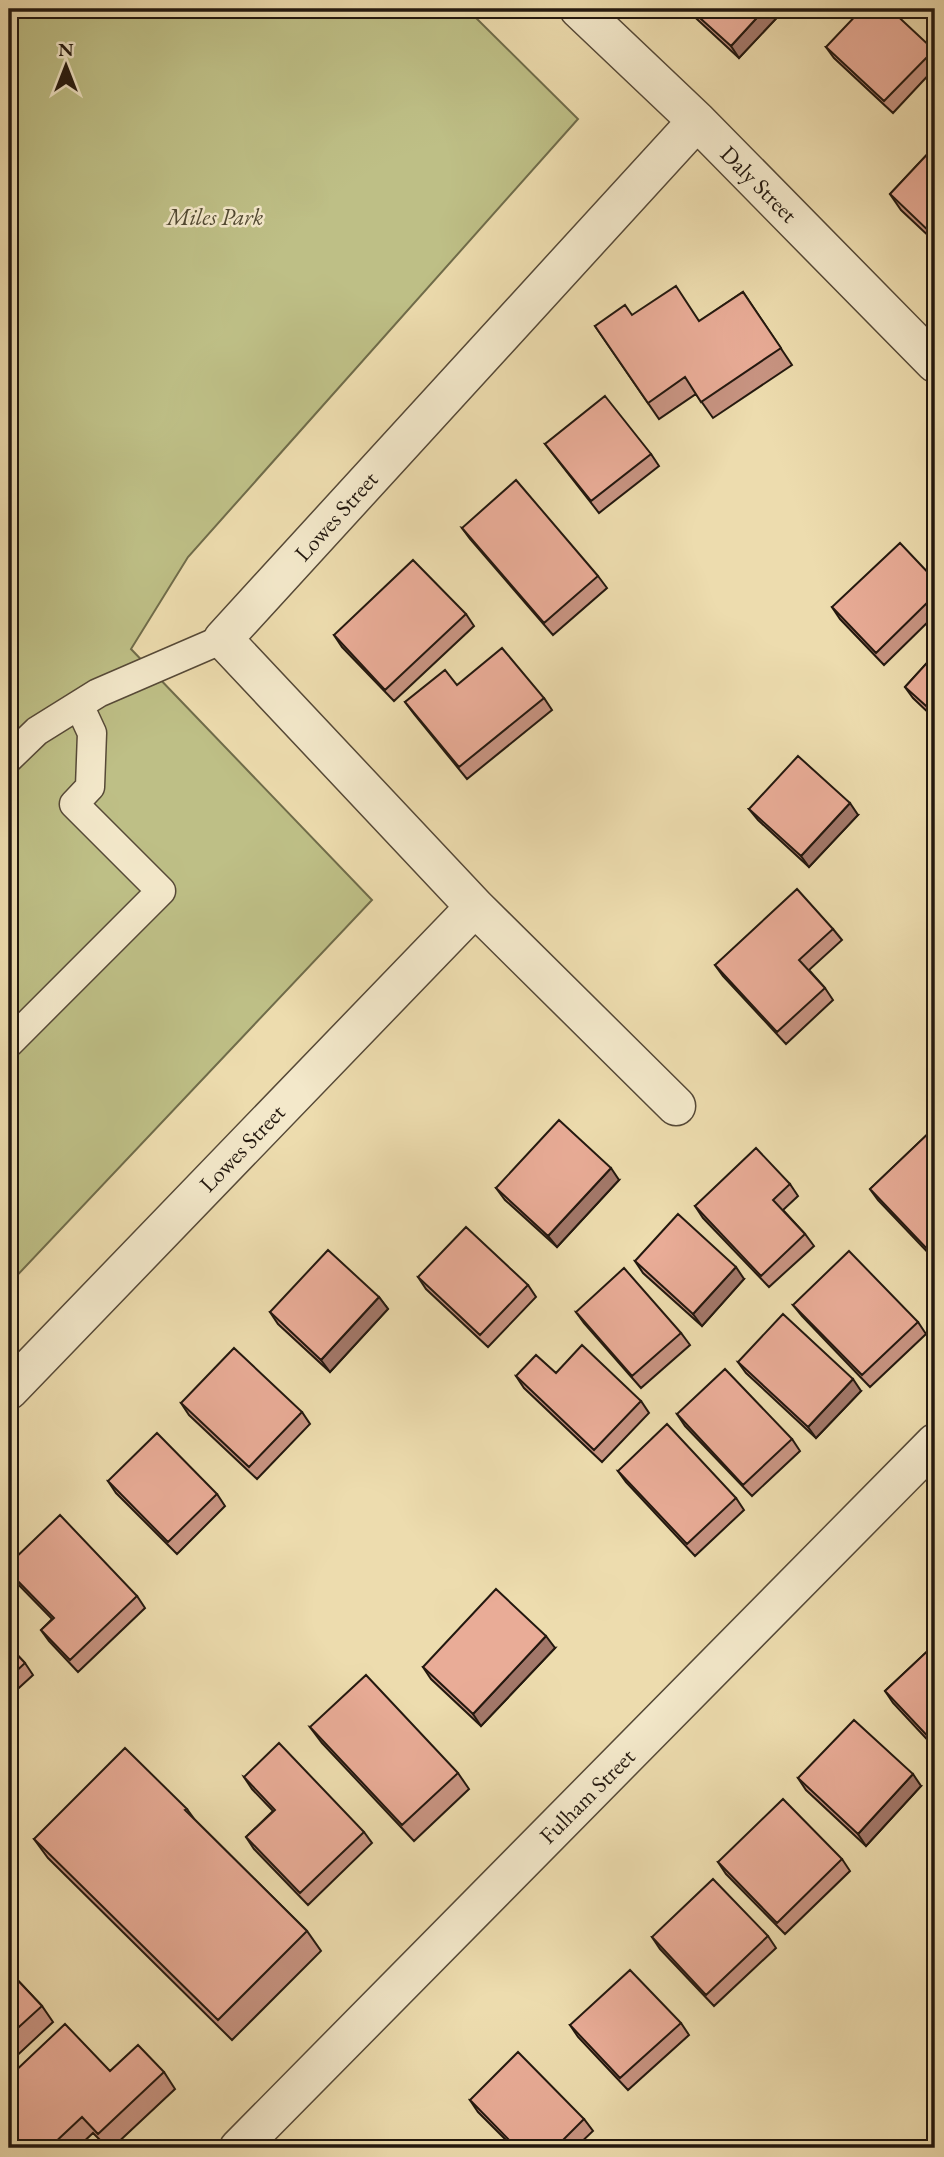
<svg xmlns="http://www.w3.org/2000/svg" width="944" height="2157" viewBox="0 0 944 2157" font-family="'EB Garamond',serif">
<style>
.green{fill:#bebf86;stroke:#706c4a;stroke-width:2}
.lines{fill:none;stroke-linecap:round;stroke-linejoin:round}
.lane-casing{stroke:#564937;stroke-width:31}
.street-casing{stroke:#564937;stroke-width:41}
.lane{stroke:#f3e8ca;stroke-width:28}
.street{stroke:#f3e8ca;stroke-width:38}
.wall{fill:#c89482;stroke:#23180f;stroke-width:2}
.shaded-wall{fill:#a3786a;stroke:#23180f;stroke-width:2}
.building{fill:#e9ac97;stroke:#23180f;stroke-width:2}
.labels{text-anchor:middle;stroke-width:5;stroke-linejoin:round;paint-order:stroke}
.street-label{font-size:23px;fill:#23180f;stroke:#f3e8ca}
.park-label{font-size:23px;font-style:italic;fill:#524a33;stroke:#f3e8ca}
</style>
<rect width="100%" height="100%" fill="#eddcae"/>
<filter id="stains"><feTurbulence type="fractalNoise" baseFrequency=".00286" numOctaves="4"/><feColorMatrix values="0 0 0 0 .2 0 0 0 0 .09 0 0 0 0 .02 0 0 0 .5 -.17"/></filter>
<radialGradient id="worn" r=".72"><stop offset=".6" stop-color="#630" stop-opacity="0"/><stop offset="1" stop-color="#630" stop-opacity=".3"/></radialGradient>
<!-- green -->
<path class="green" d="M9,9h458l111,110 -390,438 -57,92 241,251 -363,384z"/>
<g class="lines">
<!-- lane casing -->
<g class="lane-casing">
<path id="lane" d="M9,758l28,-27 61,-38 125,-54
M9,1043l152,-152 -87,-87 16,-17 2,-54 -13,-28"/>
</g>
<!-- street casing -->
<g class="street-casing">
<path id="street" d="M579,9l118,112 238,242
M475,907l201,199
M9,1390l466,-483 -252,-268 474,-518
M239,2148l696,-705"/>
</g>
<!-- lane -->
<use href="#lane" class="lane"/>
<!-- street -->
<use href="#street" class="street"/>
</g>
<!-- wall -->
<path class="wall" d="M686,9h99l-46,49z
M826,47l108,3 1,2v16l-42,45 -59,-55z
M935,146v96l-34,-32 -11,-16z
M743,292l49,73 -79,53 -17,-24 -37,25 -64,-93 37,-11 68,6z
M545,444l106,10 8,12 -60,47z
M462,528l136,48 9,12 -54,47 -83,-96z
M935,580v35l-51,50 -44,-46 -8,-12z
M466,614l8,12 -80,75 -52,-54 -8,-12z
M935,654v65l-22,-21 -8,-11z
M457,685l87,13 8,12 -85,69 -53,-65 -9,-12z
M749,809l109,6 -49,52 -51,-47z
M833,929l9,11 -33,30 16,18 8,12 -47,44 -63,-68 -8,-11z
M935,1127v133l-57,-60 -8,-11z
M619,1180l-62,67 -52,-47 -9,-12z
M790,1184l8,12 -15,14 22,24 9,12 -45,41 -66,-69 -8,-12z
M635,1261l109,18 -42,47 -59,-53z
M418,1277l110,8 8,12 -48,50 -62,-58z
M379,1297l9,12 -58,63 -52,-48 -8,-12z
M793,1305l125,17 8,12 -56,53 -68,-71z
M576,1312l105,21 9,12 -49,43 -57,-65z
M738,1362l123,29 -45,47 -70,-65z
M516,1376l125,25 8,12 -47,49 -78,-74z
M181,1403l121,9 8,12 -53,55 -68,-64z
M677,1414l115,25 8,12 -48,45 -67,-70z
M618,1471l118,27 8,12 -49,46 -69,-74z
M108,1481l109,13 8,12 -48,48 -61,-61z
M9,1564l128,32 8,12 -67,64 -29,-31 -8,-11 11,-11 -39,-40 -4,-6z
M935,1644v104l-42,-45 -8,-12z
M9,1646l16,17 8,12 -24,22z
M555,1648l-74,78 -50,-47 -8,-12z
M310,1727l148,46 11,16 -55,52 -92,-98z
M244,1777l120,55 8,11 -64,62 -54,-56 -8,-12 27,-26 -21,-22z
M798,1778l123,8 -55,60 -60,-56z
M187,1809l8,11 112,111 14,20 -89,89 -184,-182 -14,-19z
M842,1859l8,12 -65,63 -59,-60 -8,-12z
M768,1936l8,12 -62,58 -54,-57 -8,-12z
M9,1971l33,35 11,16 -44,41z
M681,2023l8,12 -61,55 -50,-53 -8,-12z
M110,2071l54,1 11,17 -63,59h-4l-15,-15 -16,15h-68z
M470,2100l114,19 9,12 -18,17h-61l-36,-36z"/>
<!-- shaded-wall -->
<path class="shaded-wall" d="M765,9h20l-46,49 -8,-12z
M850,803l8,12 -49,52 -8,-11z
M611,1168l8,12 -62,67 -9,-11z
M736,1267l8,12 -42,47 -9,-12z
M379,1297l9,12 -58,63 -9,-12z
M853,1379l8,12 -45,47 -8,-11z
M546,1636l9,12 -74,78 -8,-12z
M913,1774l8,12 -55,60 -8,-12z"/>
<!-- building -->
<path class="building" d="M690,9h75l-34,37z
M862,9h28l44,41 -50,51 -58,-54z
M935,146v91l-45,-43z
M676,286l23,35 44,-29 38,56 -80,54 -16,-25 -37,26 -53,-77 30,-21 7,10z
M605,396l46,58 -60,47 -46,-57z
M516,480l82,96 -54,47 -82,-95z
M900,543l35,37v15l-59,58 -44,-46z
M413,560l53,54 -81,76 -51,-55z
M502,648l42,50 -85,69 -54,-65 40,-32 12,15z
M935,654v60l-30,-27z
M798,756l52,47 -49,53 -52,-47z
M797,889l36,40 -34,31 26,28 -48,44 -62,-67z
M559,1120l52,48 -63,68 -52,-48z
M935,1127v122l-4,4 -61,-64z
M756,1148l34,36 -17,16 32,34 -44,42 -66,-70z
M678,1214l58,53 -43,47 -58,-53z
M466,1227l62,58 -48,50 -62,-58z
M328,1250l51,47 -58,63 -51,-48z
M849,1251l69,71 -56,53 -69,-70z
M624,1268l57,65 -49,43 -56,-64z
M783,1314l70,65 -45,48 -70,-65z
M582,1345l59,56 -47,49 -78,-74 20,-21 20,18z
M234,1348l68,64 -53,55 -68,-64z
M725,1369l67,70 -49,46 -66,-71z
M667,1424l69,74 -49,46 -69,-73z
M157,1433l60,61 -49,48 -60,-61z
M60,1515l77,81 -67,64 -29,-30 13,-12 -45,-46v-8z
M496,1589l50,47 -73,78 -50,-47z
M935,1644v100l-50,-53z
M9,1646l16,17 -16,15z
M366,1675l92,98 -56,52 -92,-98z
M854,1720l59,54 -55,60 -60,-56z
M279,1743l85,89 -64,61 -54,-56 29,-27 -31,-33z
M125,1748l62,61 -2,1 122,121 -89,89 -184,-181z
M783,1799l59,60 -65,64 -59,-61z
M713,1879l55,57 -62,59 -54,-58z
M630,1970l51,53 -61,55 -50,-53z
M9,1971l33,35 -33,30z
M65,2024l45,47 28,-26 26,27 -66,62 -16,-17 -33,31h-40v-71z
M518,2052l66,67 -29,29h-38l-47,-48z"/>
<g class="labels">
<!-- street labels -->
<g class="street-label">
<text transform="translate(759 184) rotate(45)" y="8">Daly Street</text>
<text transform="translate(336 516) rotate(-48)" y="8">Lowes Street</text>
<text transform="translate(242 1148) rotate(-46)" y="8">Lowes Street</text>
<text transform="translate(587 1796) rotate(-45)" y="8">Fulham Street</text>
</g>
<!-- park labels -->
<g class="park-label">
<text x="215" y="225">Miles Park</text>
</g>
</g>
<!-- margin -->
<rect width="944" height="2157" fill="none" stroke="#eddcae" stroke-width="35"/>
<rect x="10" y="10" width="923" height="2136" fill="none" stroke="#23180f" stroke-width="3.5"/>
<rect x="18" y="18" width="909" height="2122" fill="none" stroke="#23180f" stroke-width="2"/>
<!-- north arrow -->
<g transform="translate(66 66)" stroke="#f3e8ca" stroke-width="5" paint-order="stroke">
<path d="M0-5L12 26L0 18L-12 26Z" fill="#23180f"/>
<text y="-10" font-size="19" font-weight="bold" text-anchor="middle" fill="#23180f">N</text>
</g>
<rect width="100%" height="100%" filter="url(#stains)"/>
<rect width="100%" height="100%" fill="url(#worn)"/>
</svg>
